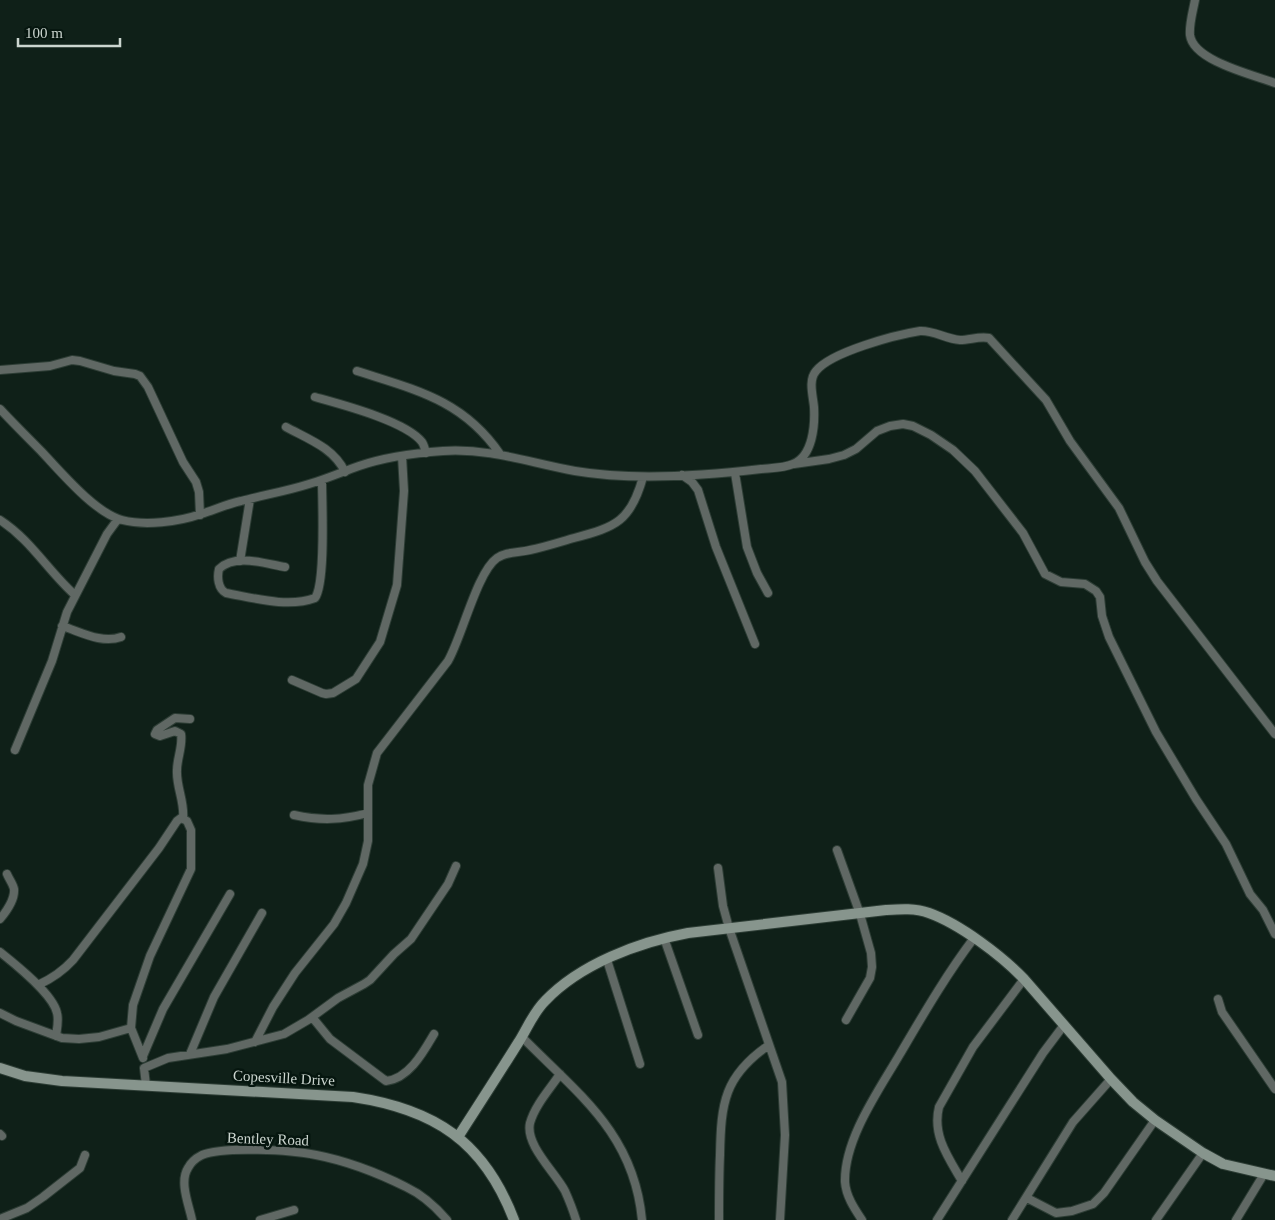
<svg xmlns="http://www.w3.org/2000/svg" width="1275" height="1220" viewBox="0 0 1275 1220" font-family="'Times New Roman',serif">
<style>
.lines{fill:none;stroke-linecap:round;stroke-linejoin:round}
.street-casing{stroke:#2d3d35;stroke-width:10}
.secondary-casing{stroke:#2d3d35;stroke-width:12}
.street{stroke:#606864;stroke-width:8}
.secondary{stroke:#87958d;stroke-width:10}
.labels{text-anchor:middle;stroke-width:5;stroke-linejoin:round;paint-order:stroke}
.street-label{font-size:15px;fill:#cbd5cf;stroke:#06160f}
</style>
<rect width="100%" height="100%" fill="#0f2018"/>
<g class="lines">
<!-- street casing -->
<g class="street-casing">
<path id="street" d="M1195,0c-2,11 -6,24 -5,35 3,26 64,40 85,48
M0,370l50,-4 22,-6 8,1 34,10 21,3 5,2 8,11 35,75 13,20 3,10 1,23
M357,371c59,19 106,29 143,83
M315,397c25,7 91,24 107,45 2,3 3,7 4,11
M0,409c13,14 27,28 41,42 19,20 54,62 81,69 23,6 56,2 79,-6 13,-4 26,-10 40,-13 23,-6 46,-10 68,-17 17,-5 33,-12 50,-18 26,-9 57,-13 84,-15 49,-3 86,12 132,20 59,10 127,5 186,-2 10,-1 23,-1 32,-5 20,-8 22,-39 21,-57 -1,-11 -6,-27 2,-36 15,-19 79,-36 104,-40 13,-1 26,8 40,9 10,0 19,-4 29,-2l57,62 24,41 49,67 26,54 12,19 118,153
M286,427c22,12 48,21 59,45
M794,464l35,-5 15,-4 12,-6 21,-18 13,-5 13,-2 10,2 18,9 22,15 22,21 48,62 22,41 16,8 24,2 11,7 4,6 2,19 7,21 47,95 40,67 30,45 24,50 13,16 12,24
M735,473l12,74 10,26 11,20
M682,475l10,7 6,8 18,57 39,97
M0,520c31,20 48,51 75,75
M240,561l10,-62
M285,567c-19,-3 -50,-14 -66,2 -2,8 -1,20 7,24 28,5 62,15 89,5 11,-15 7,-96 7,-118
M62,626c19,6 40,18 59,11
M292,680l30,13 4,1 7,-1 23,-14 24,-37 17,-57 7,-94 -2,-35
M15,750l37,-89 15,-49 40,-78 11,-15
M294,815c27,6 48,5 74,-2
M183,819c2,-17 -7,-32 -6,-49 0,-12 6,-24 4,-36l-6,-3 -15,5 -5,-2 2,-4 18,-12 15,1
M837,850l23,64 11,39 1,14 -2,11 -24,42
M718,868l5,38 6,22 53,154 3,53 -5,85
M0,919c6,-7 15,-20 14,-30 -1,-5 -5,-10 -7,-15
M664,938l34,97
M0,952c15,12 53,42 57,61 2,7 0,16 -1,23
M607,960l33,104
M38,985c13,-6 25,-14 35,-25l86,-112 18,-27 4,-3 6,3 4,9v39l-41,87 -17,49 -2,23
M1218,999l4,13 53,77
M0,1013l16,8 46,17 17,1 20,-2 32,-9 12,30
M312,1017l18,22 56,42c23,-2 38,-30 48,-47
M522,1037c56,57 112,96 120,183
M255,1042l18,-35 22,-34 39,-49 12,-21 17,-39 5,-23v-56l9,-32 71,-92c14,-24 29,-89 49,-103 10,-7 21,-5 33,-8 15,-3 30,-8 44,-12 42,-11 57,-17 69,-61
M190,1054l24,-57 48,-84
M143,1056l20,-47 67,-115
M560,1074c-10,15 -25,31 -30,49 -5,22 25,49 35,68 4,9 8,19 11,29
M146,1085l-2,-17 24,-10 59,-9 57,-15 24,-14 30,-22 26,-14 6,-4 24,-26 17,-15 37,-55 8,-18
M0,1134l2,2
M962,1181c-14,-24 -30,-46 -23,-74l34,-60 51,-68
M1027,1198l29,15 16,-2 21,-7 11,-11 51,-73
M0,1219l27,-11 16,-11 37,-29 5,-13
M192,1220c-3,-15 -13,-38 -4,-52 3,-6 8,-10 14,-13 21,-9 90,-5 114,0 31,6 62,18 90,32 17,8 29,19 41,33
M260,1220l34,-10
M719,1220c0,-22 0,-44 1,-65 1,-52 4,-79 49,-110
M862,1220c-8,-12 -16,-24 -17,-38 -1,-43 34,-92 55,-128 23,-39 46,-79 74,-116
M937,1220l106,-167 21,-28
M1012,1220l61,-98 38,-43
M1156,1220l47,-67
M1236,1220l28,-46"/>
</g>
<!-- secondary casing -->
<g class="secondary-casing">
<path id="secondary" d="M0,1068l25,8 37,5 291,16c81,12 131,44 161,123
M458,1137c20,-31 40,-62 60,-94 9,-14 15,-30 27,-42 35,-37 94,-59 143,-68l198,-23c15,-1 29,-2 43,3 31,11 73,43 95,66l87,100 22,23 22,18 48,33 20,11 52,12"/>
</g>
<!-- street -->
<use href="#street" class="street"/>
<!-- secondary -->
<use href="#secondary" class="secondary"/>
</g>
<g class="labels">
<!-- street labels -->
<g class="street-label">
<text transform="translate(284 1078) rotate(3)" y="5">Copesville Drive</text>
<text transform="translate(268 1139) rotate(2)" y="5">Bentley Road</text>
</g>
</g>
<!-- scale -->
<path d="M18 38v8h102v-8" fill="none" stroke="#cbd5cf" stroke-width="2.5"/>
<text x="25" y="38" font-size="15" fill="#cbd5cf" stroke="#06160f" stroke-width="4" paint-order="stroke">100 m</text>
</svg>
